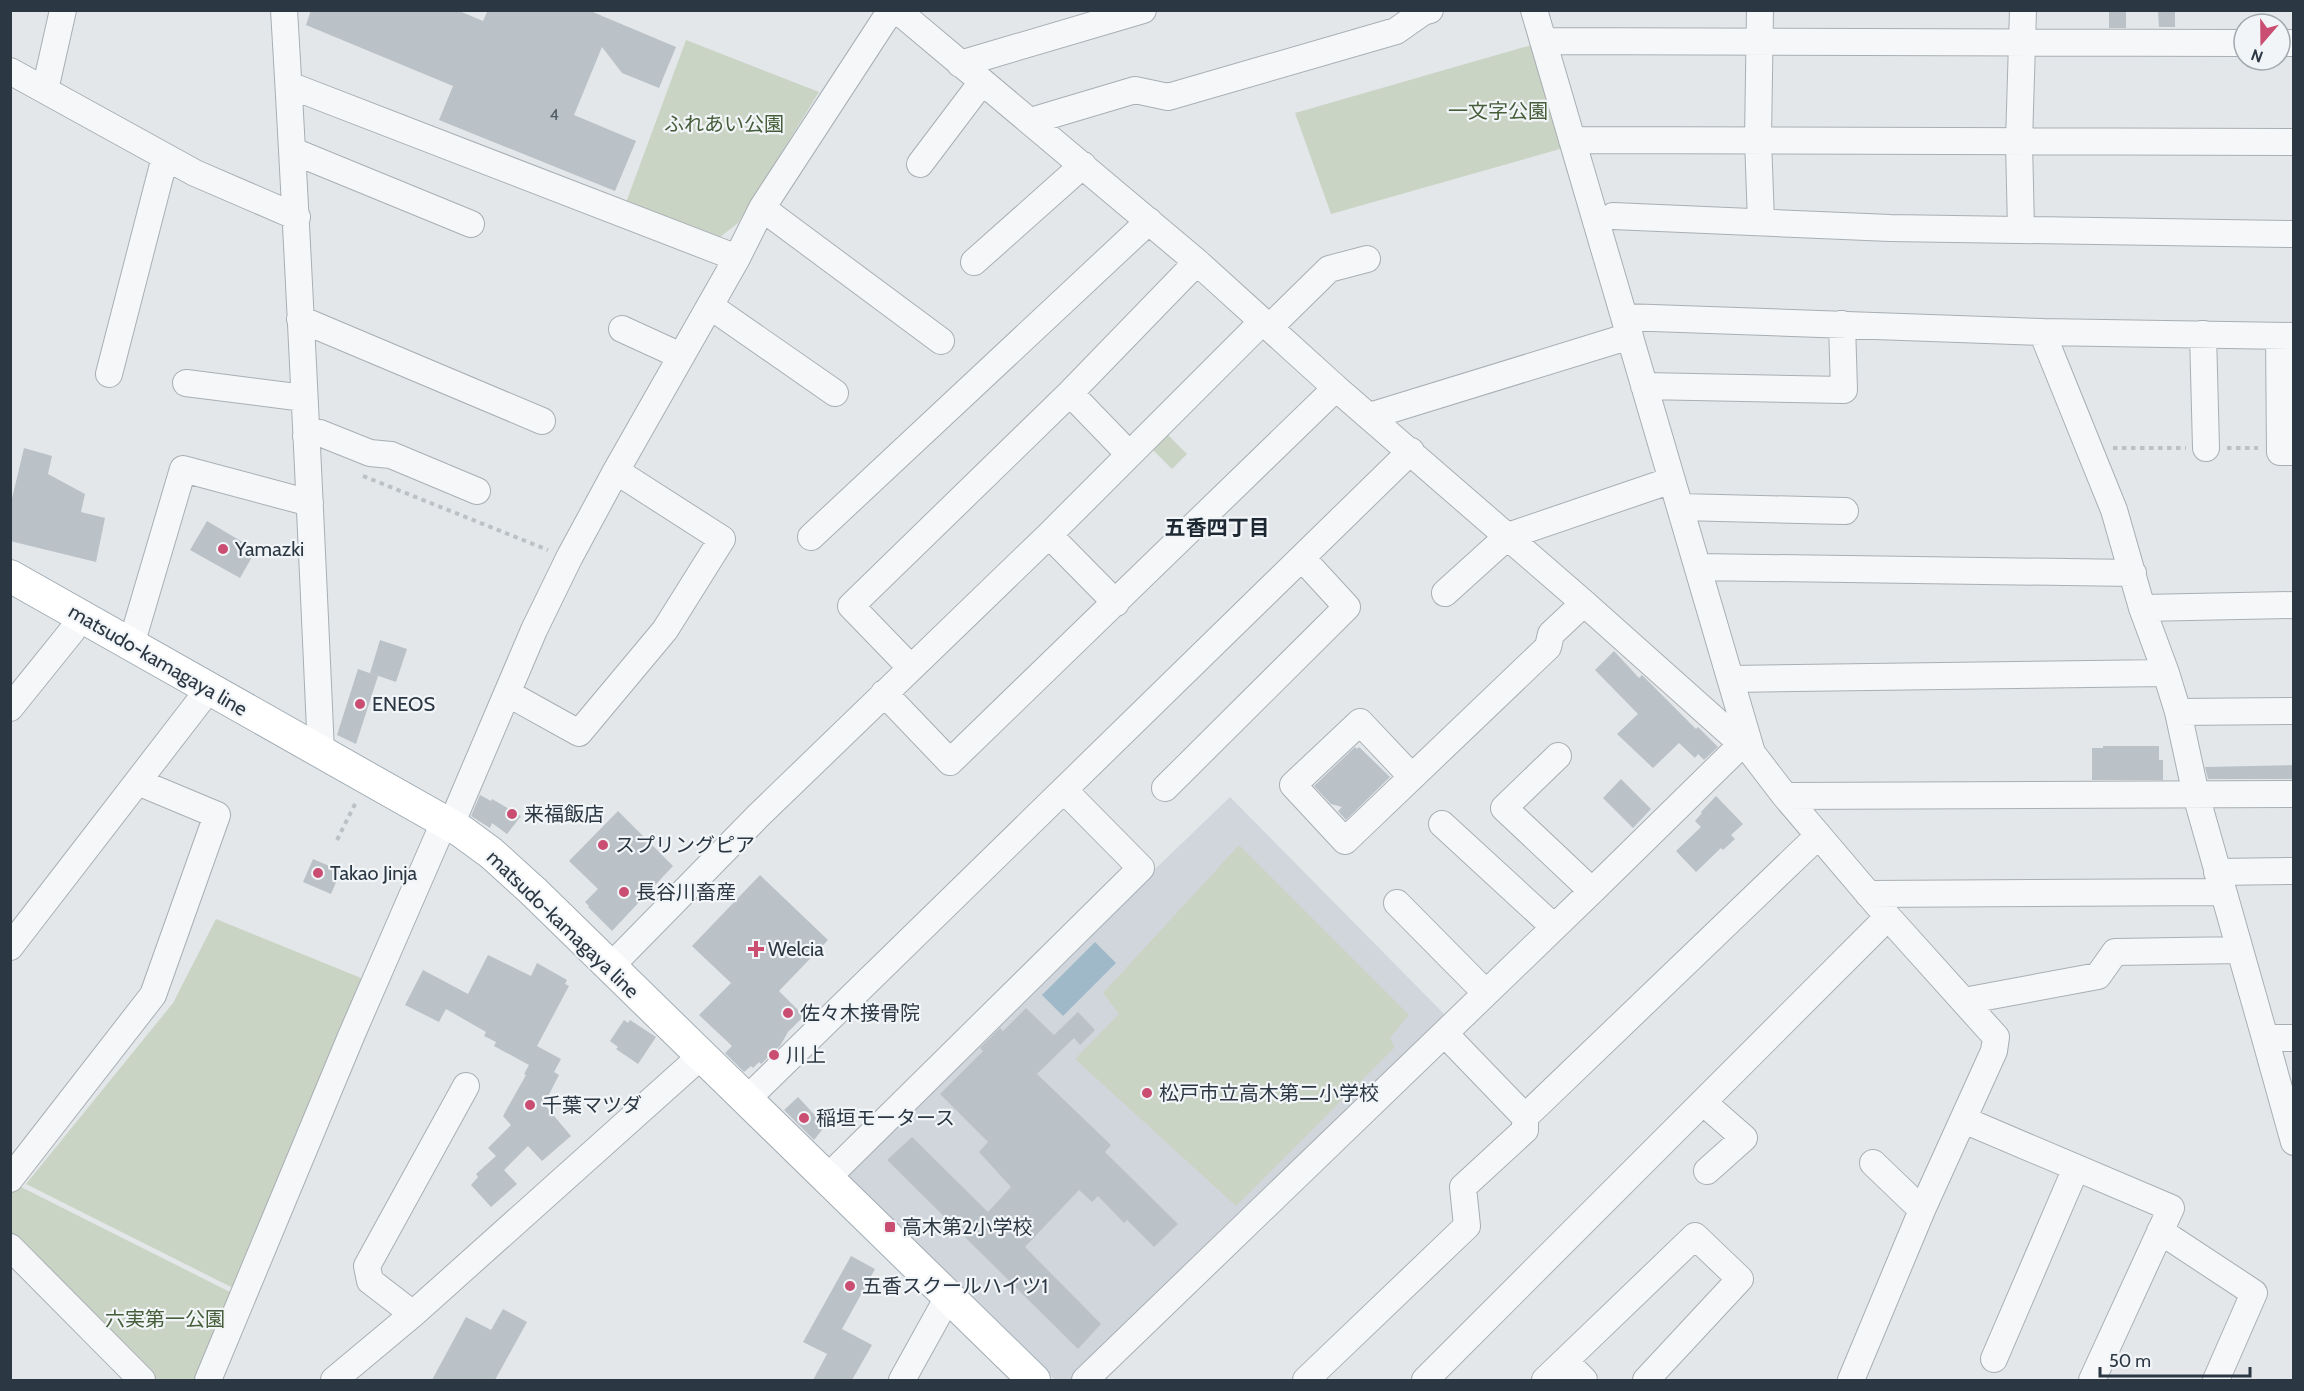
<svg xmlns="http://www.w3.org/2000/svg" width="2304" height="1391" viewBox="0 0 2304 1391" font-family="Cabin,'Noto Sans JP',sans-serif">
<style>
.built{fill:#d1d6dc}
.green{fill:#cad4c4}
.water{fill:#9fb9c8}
.building{fill:#bac1c7}
.lines{fill:none;stroke-linecap:round;stroke-linejoin:round}
.minor-casing{stroke:#a8afb4;stroke-width:28}
.major-casing{stroke:#a2adb5;stroke-width:34}
.path{stroke:#bcc1c6;stroke-width:4;stroke-dasharray:4.5 4.5;stroke-linecap:butt}
.minor{stroke:#f5f7f9;stroke-width:26}
.major{stroke:#fff;stroke-width:32}
.poi-dot{fill:#c94e72;stroke:#f2f5f8;stroke-width:2}
.labels{text-anchor:middle;stroke-width:4.5;stroke-linejoin:round;paint-order:stroke}
.number-label{font-size:16px;fill:#4f5a63}
.park-label{font-size:20px;fill:#455d39;stroke:#f2f5f8}
.poi-label{font-size:20px;fill:#2b3742;stroke:#f2f5f8;text-anchor:start}
.street-label{font-size:20px;fill:#2b3742;stroke:#f2f5f8}
.neighbourhood-label{font-size:21px;font-weight:bold;fill:#1d2833;stroke:#f2f5f8}
</style>
<rect width="100%" height="100%" fill="#e3e7ea"/>
<!-- built -->
<path class="built" d="M1230,797l220,223 -378,360 -18,-1 -208,-202 -1,-10z"/>
<!-- green -->
<path class="green" d="M686,40l133,52 -81,131 -23,18 -91,-33z
M1535,44l32,103 -236,67 -36,-101z
M1167,434l20,20 -15,15 -20,-20z
M1239,845l170,170 -19,23 5,9 -159,159 -161,-147 44,-45 -16,-21z
M216,919l155,63 -134,308 -211,-106 147,-181z
M19,1186l215,108 -36,86h-47l-140,-144 -1,-42z"/>
<!-- water -->
<path class="water" d="M1095,942l21,21 -53,53 -21,-21z"/>
<!-- building -->
<path class="building" d="M311,10h146l26,11 5,-11h100l88,37 -17,41 -37,-15 -20,-26 -28,68 62,26 -21,50 -176,-71 14,-34 -147,-61z
M2109,10h17v18h-17z
M2158,10h17v17h-16z
M24,448l28,8 -4,18 37,20 -4,18 24,6 -9,44 -86,-21v-34z
M207,521l49,29 -16,28 -50,-28z
M380,640l27,9 -11,33 -26,-9z
M1614,651l25,27 3,-3 54,54 2,-2 20,20 -14,13 -6,-6 -3,4 -16,-15 -26,25 -36,-34 21,-20 -43,-44z
M358,669l20,7 -22,68 -19,-9z
M2103,746h56v14h4v20h-71v-32h11z
M1355,747l2,2 2,-2 31,30 -44,43 -8,-9 4,-4 -11,-3 -17,-18z
M2294,765v14h-86l-3,-12z
M1621,779l30,30 -18,19 -30,-30z
M480,795l11,6 1,-2 29,17 -14,18 -15,-11 -2,5 -19,-12z
M1716,796l27,28 -12,11 4,4 -12,11 -2,-2 -25,24 -20,-21 25,-24 -6,-6 7,-8 -1,-1z
M618,811l55,55 -61,65 -24,-24 1,-1 -4,-4 13,-13 -29,-28z
M313,859l28,12 -10,23 -28,-12z
M760,875l68,65 -49,51 25,25 -16,16 -8,14 -19,18 -2,-2 -6,6 -2,-2 -7,6 -19,-19 7,-7 -33,-31 32,-32 -39,-37z
M488,955l43,21 6,-13 30,17 -2,4 4,2 -32,60 24,13 -7,13 5,3 -15,29 27,32 -29,25 -14,-15 -24,24 13,14 -26,23 -20,-22 7,-8 -2,-3 20,-18 -8,-8 23,-23 -8,-9 23,-41 -2,-1 5,-9 -35,-19 2,-4 -12,-6 2,-4 -40,-23 -7,13 -34,-17 18,-35 45,24z
M1026,1008l28,27 24,-23 17,18 -15,15 -6,-7 -37,36 74,71 -6,7 73,72 -24,23 -27,-27 -3,3 -26,-27 -6,6 -13,-12 -54,57 76,77 -23,25 -191,-189 25,-23 76,75 23,-25 -32,-35 9,-10 -48,-48 43,-43 -3,-3 20,-20 3,3z
M624,1020l4,3 2,-3 26,17 -18,27 -22,-15 2,-2 -8,-6z
M798,1097l27,29 -11,14 -30,-30z
M851,1256l24,13 -33,60 30,16 -20,35h-39l14,-26 -24,-12z
M503,1309l24,13 -32,58h-63l34,-63 25,13z"/>
<g class="lines">
<!-- minor casing -->
<g class="minor-casing">
<path id="minor" d="M284,10c15,247 26,494 37,742
M897,10l300,252 139,126 248,215 168,150 33,43 509,-2
M1534,10l218,743
M1760,10l-2,129 3,83
M1543,41l701,2
M2280,43h14
M960,64l183,-54
M10,71l185,102 102,44
M289,85l448,173
M45,90l18,-80
M1031,121l104,-31 33,7 228,-66 27,-19 7,-2
M1572,140l722,2
M293,151l178,73
M920,164l62,-82
M762,208l179,133
M1613,216l277,12 404,6
M2021,229l-2,-87 4,-132
M974,262l109,-97
M710,306l125,87
M1624,317l418,15
M300,319l242,102
M1270,327l59,-58 38,-10
M622,329l59,27
M2203,334l3,114
M2279,336l1,116h14
M2294,336l-252,-4 72,178 28,98 24,65 12,39 18,83 69,243h29
M109,374l56,-217
M186,383l118,15
M1644,386l200,4 -2,-66
M1070,393l59,61
M1370,416l260,-80
M306,436l14,-3 50,20 21,2 86,36
M1680,507l165,4
M1049,535l67,68
M811,537l338,-316
M1698,567l435,6
M1445,593l63,-57 164,-56
M2142,608l152,-3
M131,645l52,-176 127,34
M910,667l-59,-61 219,-213 127,-131
M1731,679l435,-6
M507,693l72,40 86,-103 57,-91 -106,-68
M884,693l66,69 386,-374
M10,708l62,-77 9,-15
M2178,712l116,-1
M1558,756l-54,52 88,83
M1412,777l-52,-55 -67,63 52,56 203,-194 3,-13 33,-31
M1165,788l182,-181 -45,-49
M1785,796l103,121 108,120 -2,14 -72,159 -71,170
M1442,824l112,103
M2217,872l77,-1
M1868,894l355,-2
M1397,903l89,90
M10,947l199,-258
M610,967l148,-151 291,-281 214,-214
M1964,1001l134,-25 17,-24 125,-2
M1445,1034l80,83
M2265,1038l29,104
M746,1100l665,-649
M1704,1103l40,35 -37,33
M1964,1120l207,88 -79,172
M1873,1163l49,47
M10,1179l143,-184 64,-180 -79,-33
M826,1179l315,-311 -77,-78
M2160,1231l94,62 -38,87
M10,1247l132,133
M413,1314l-43,-33 -3,-15 99,-180
M1994,1359l82,-191
M1565,1361l19,19
M208,1380l144,-346 86,-198 18,-23 78,-183 35,-72 47,-87 121,-213 25,-50 129,-198
M334,1380l79,-66 287,-257
M902,1380l46,-83
M1085,1380l507,-489 150,-147
M1306,1380l161,-154 -4,-39 62,-57v-13l293,-281
M1425,1380l463,-463
M1545,1380l150,-144 45,43 -94,101"/>
</g>
<!-- major casing -->
<g class="major-casing">
<path id="major" d="M10,576l451,255 30,22 42,38 501,489"/>
</g>
<!-- path -->
<path class="path" d="M2113,448h73
M2227,448h31
M363,476l185,74
M337,840l20,-40"/>
<!-- minor -->
<use href="#minor" class="minor"/>
<!-- major -->
<use href="#major" class="major"/>
</g>
<!-- markers -->
<g class="poi-dot">
<circle cx="223" cy="549" r="6"/>
<circle cx="360" cy="704" r="6"/>
<circle cx="512" cy="814" r="6"/>
<circle cx="603" cy="845" r="6"/>
<circle cx="318" cy="873" r="6"/>
<circle cx="624" cy="892" r="6"/>
<path d="M753 940h6v6h6v6h-6v6h-6v-6h-6v-6h6z"/>
<circle cx="788" cy="1013" r="6"/>
<circle cx="774" cy="1055" r="6"/>
<circle cx="1147" cy="1093" r="6"/>
<circle cx="530" cy="1105" r="6"/>
<circle cx="804" cy="1118" r="6"/>
<rect x="884" y="1221" width="12" height="12" rx="3"/>
<circle cx="850" cy="1286" r="6"/>
</g>
<g class="labels">
<!-- number labels -->
<g class="number-label">
<text x="554" y="120">4</text>
</g>
<!-- park labels -->
<g class="park-label">
<text x="1498" y="118">一文字公園</text>
<text x="724" y="131">ふれあい公園</text>
<text x="165" y="1326">六実第一公園</text>
</g>
<!-- poi labels -->
<g class="poi-label">
<text x="235" y="556">Yamazki</text>
<text x="372" y="711">ENEOS</text>
<text x="524" y="821">来福飯店</text>
<text x="615" y="852">スプリングピア</text>
<text x="330" y="880">Takao Jinja</text>
<text x="636" y="899">長谷川畜産</text>
<text x="768" y="956">Welcia</text>
<text x="800" y="1020">佐々木接骨院</text>
<text x="786" y="1062">川上</text>
<text x="1159" y="1100">松戸市立高木第二小学校</text>
<text x="542" y="1112">千葉マツダ</text>
<text x="816" y="1125">稲垣モータース</text>
<text x="902" y="1234">高木第2小学校</text>
<text x="862" y="1293">五香スクールハイツ1</text>
</g>
<!-- street labels -->
<g class="street-label">
<text transform="translate(158 660) rotate(30)" y="7">matsudo-kamagaya line</text>
<text transform="translate(563 924) rotate(44)" y="7">matsudo-kamagaya line</text>
</g>
<!-- neighbourhood labels -->
<g class="neighbourhood-label">
<text x="1217" y="535">五香四丁目</text>
</g>
</g>
<!-- border -->
<rect width="2304" height="1391" fill="none" stroke="#2b3742" stroke-width="24"/>
<!-- north arrow -->
<g transform="translate(2262 42) rotate(200)"><circle r="28" fill="#f2f5f8" stroke="#a2a9af" stroke-width="1.5"/>
<path d="M0-4.5L10 22L0 15L-10 22Z" fill="#c94e72"/>
<text y="-9" font-size="16" font-weight="bold" text-anchor="middle" fill="#2b3742">N</text>
</g>
<!-- scale -->
<path d="M2100 1367v9h150v-9" fill="none" stroke="#2b3742" stroke-width="3"/>
<text x="2109" y="1367" font-size="18" fill="#2b3742" stroke="#f2f5f8" stroke-width="4.5" paint-order="stroke">50 m</text>
</svg>
